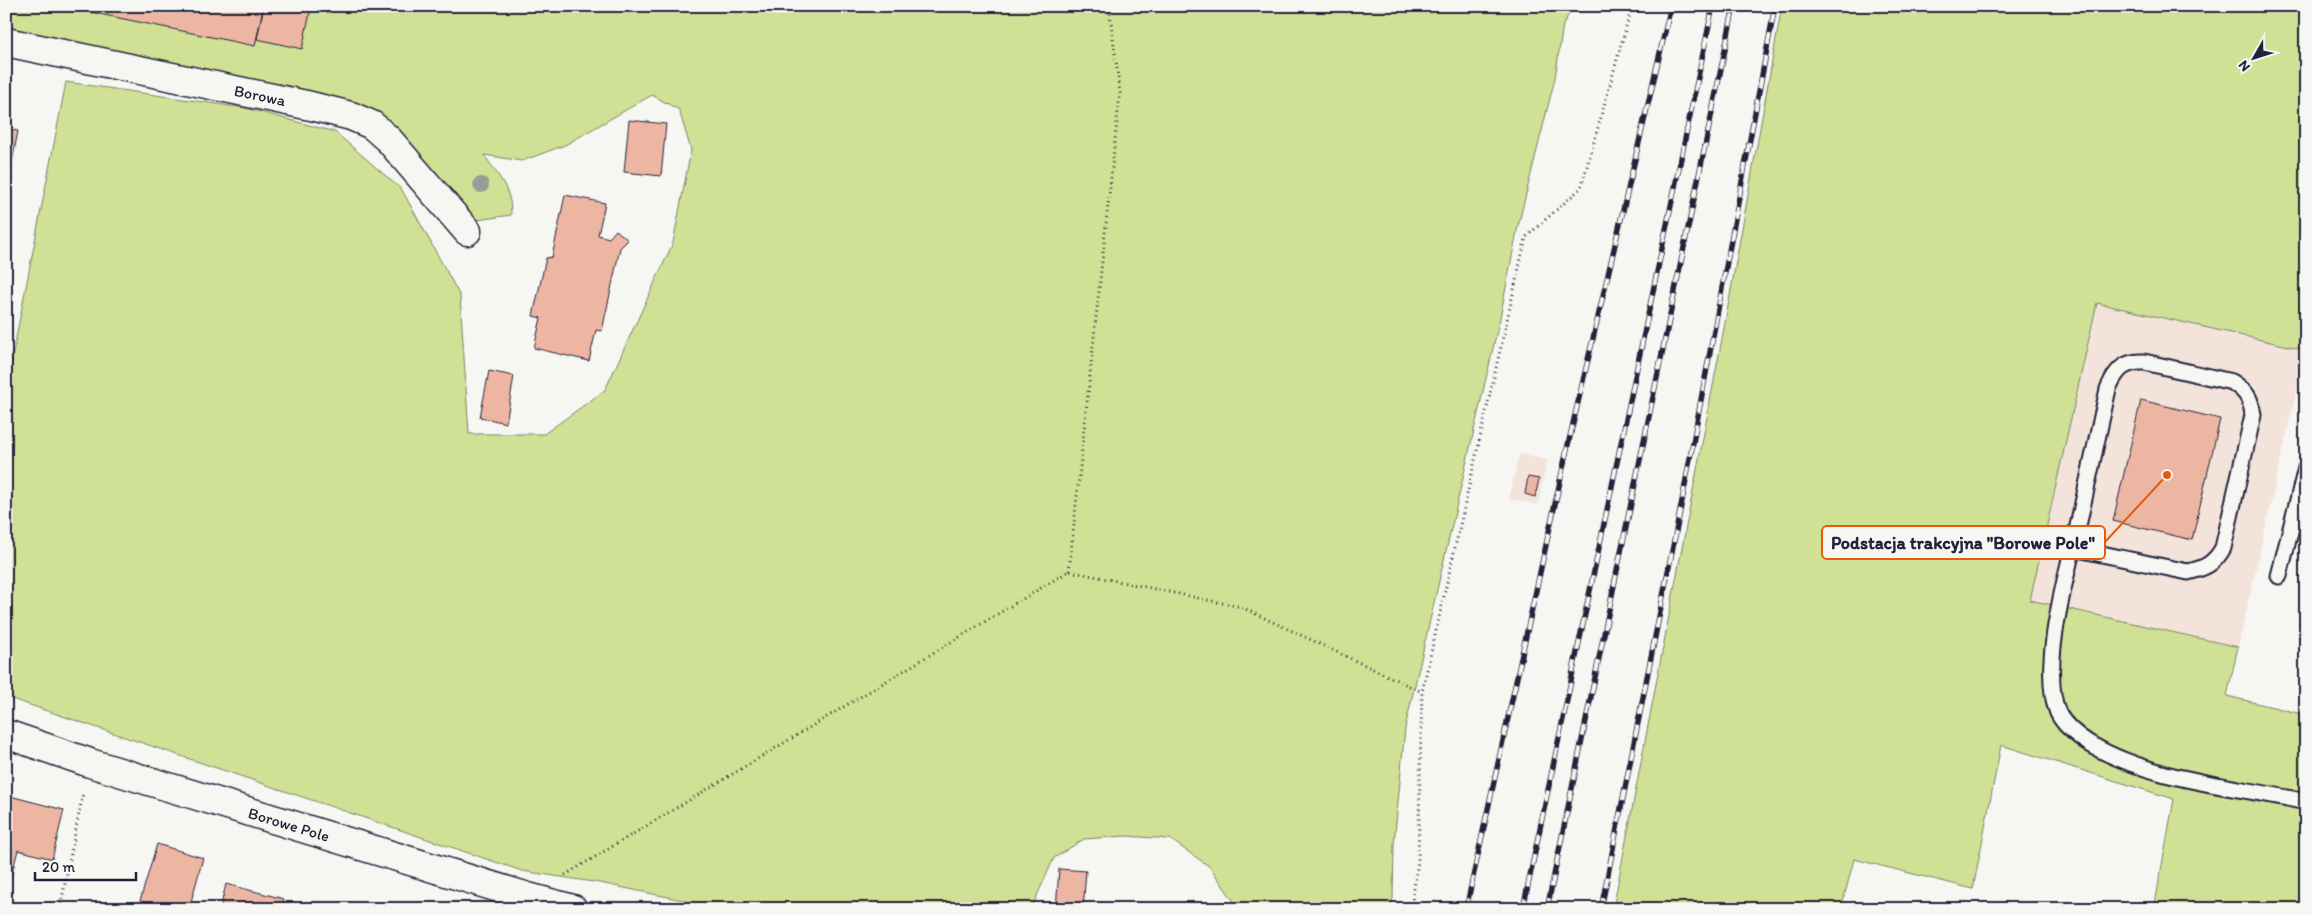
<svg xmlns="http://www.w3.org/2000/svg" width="2312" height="915" viewBox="0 0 2312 915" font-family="Itim,sans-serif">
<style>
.built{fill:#f3e3da}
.green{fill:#d0e195;stroke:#798268}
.building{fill:#edb6a2;stroke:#22223b}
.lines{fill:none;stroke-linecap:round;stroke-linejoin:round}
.lane-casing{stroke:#22223b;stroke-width:19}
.street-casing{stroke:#22223b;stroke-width:31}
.secondary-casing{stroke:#22223b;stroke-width:31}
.path{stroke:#22223b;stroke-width:3;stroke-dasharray:1 4;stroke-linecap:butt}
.lane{stroke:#f6f6f2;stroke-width:15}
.street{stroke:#f6f6f2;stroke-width:28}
.secondary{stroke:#f6f6f2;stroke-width:28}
.rail-casing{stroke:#22223b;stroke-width:5.5}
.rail{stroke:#f6f6f2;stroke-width:4;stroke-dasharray:11;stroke-linecap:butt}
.tree{fill:#9a9c9a}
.labels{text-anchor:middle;stroke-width:4;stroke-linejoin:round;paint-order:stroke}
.street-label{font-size:16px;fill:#22223b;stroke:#f6f6f2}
.leader{fill:none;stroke:#e8590c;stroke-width:2}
.callout-dot{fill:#e8590c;stroke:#f6f6f2;stroke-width:2}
.callout{fill:#f6f6f2;stroke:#e8590c;stroke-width:2}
.callout-label{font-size:18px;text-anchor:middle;font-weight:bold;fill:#22223b}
</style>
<rect width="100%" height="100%" fill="#f6f6f2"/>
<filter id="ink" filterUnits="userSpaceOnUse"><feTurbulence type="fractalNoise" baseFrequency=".02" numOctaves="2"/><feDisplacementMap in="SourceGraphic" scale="10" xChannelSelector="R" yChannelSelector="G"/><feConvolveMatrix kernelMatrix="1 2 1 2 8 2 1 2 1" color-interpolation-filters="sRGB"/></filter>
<g filter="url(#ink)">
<!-- built -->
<path class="built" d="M2097,303l209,47 -68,297 -208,-47z
M1519,454l28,6 -9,45 -29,-6z"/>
<!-- green -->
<path class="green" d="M6,6h1567l-10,19 -8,53 -37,148 -18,92 -95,410 -11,116 -1,55 -5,10h-149l-29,-42 -40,-28 -44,-3 -42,3 -30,19 -23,51h-305l-126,-26 -78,-12 -516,-174v-308l60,-307 179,26 90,24 67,58 58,106 9,138h75l61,-44 68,-147 18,-93 -12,-40 -27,-15 -87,50 -43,16 -38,-6c14,20 28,35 27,60l-40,6 -77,-89 -388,-103z
M1782,6h524v344l-209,-47 -67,297 208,47 -11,49 79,19v194h-152l20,-110 -173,-54 -28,144 -119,-30 -13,50h-228l112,-586z"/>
<!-- building -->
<path class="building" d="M91,6h162l10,2 -8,38 -165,-34z
M264,6l47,2 -9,41 -45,-10z
M629,120l37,4 -5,52 -37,-4z
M6,129l12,2 -11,57h-1z
M565,195l40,8 -7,32 11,3 7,-8 12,10 -8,8 -18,83 -6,-1 -7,31 -55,-13 7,-30 -8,-2 13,-58 6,-1z
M489,371l25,5 -8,47 -26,-6z
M2141,400l79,19 -28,121 -79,-19z
M1528,477l11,2 -4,18 -10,-3z
M6,795l58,15 -12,49 -34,-9 -12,46z
M157,844l46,14 -14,51h-24l-25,-8z
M1059,869l27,2 -3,38h-27z
M226,884l58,15 -3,10h-61z"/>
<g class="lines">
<!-- lane casing -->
<g class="lane-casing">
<path id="lane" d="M2073,548l115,24c17,-4 26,-8 35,-24l30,-133c-2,-17 -7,-24 -21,-33l-88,-20c-20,-1 -28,8 -36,27 -10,45 -20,91 -30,137 -11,48 -39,141 -20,187 6,12 21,24 32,31 62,37 146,42 216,58
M2279,576l27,-108"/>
</g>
<!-- street casing -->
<g class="street-casing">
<path id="street" d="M6,42l305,64 40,10 21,9 17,15 78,91"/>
</g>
<!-- secondary casing -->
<g class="secondary-casing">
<path id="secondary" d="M6,734l84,29 438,134 45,12"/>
</g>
<!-- path -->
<path class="path" d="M1069,571l51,-478 -11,-87
M565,875l504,-304 172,36 181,85
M60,909l23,-116
M1411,909l7,-48 4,-169 104,-455 55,-49 51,-182"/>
<!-- lane -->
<use href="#lane" class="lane"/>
<!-- street -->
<use href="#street" class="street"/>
<!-- secondary -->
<use href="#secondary" class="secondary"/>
<!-- rail casing -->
<g class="rail-casing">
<path id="rail" d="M1466,909l102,-464 103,-439
M1523,909l190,-903
M1547,909l187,-903
M1601,909l81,-408 93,-495"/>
</g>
<!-- rail -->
<use href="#rail" class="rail"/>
</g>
<!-- trees -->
<circle class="tree" cx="481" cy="185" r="8"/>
</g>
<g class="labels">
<!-- street labels -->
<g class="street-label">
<text transform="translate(260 95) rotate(12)" y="6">Borowa</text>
<text transform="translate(289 824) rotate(17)" y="6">Borowe Pole</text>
</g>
</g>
<!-- callouts -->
<path class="leader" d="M2167 475L2105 542"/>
<circle class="callout-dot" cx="2167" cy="475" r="5"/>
<rect class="callout" x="1822" y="526" width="283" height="33" rx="5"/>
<g class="callout-label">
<text x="1963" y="549">Podstacja trakcyjna "Borowe Pole"</text>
</g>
<!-- margin -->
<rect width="2312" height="915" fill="none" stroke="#f6f6f2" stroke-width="25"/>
<rect x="12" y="12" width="2287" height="890" fill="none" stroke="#22223b" stroke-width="2" filter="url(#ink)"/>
<!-- north arrow -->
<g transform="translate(2254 58) rotate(231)" stroke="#f6f6f2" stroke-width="4" paint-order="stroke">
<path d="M0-4L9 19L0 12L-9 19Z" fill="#22223b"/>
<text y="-8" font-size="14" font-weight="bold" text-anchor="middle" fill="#22223b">N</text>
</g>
<!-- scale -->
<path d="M35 872v8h101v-8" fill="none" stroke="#22223b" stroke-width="2.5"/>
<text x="42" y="872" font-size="15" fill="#22223b" stroke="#f6f6f2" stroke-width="4" paint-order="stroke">20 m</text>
</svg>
